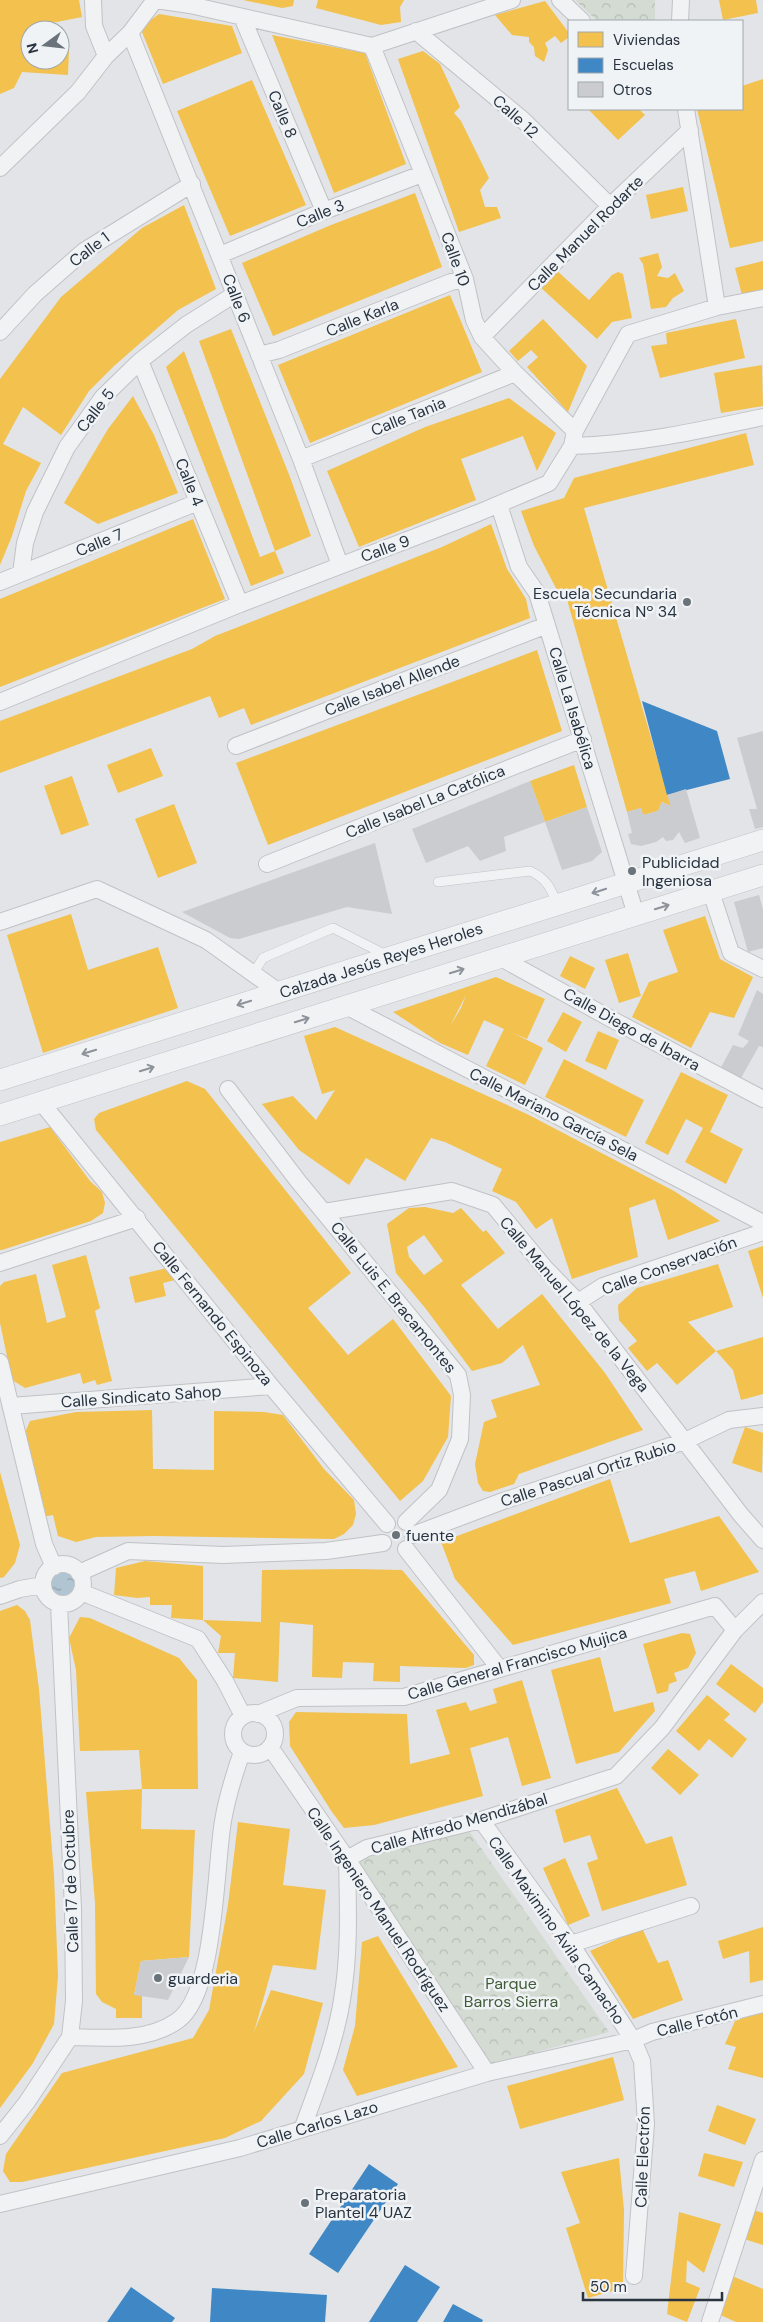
<svg xmlns="http://www.w3.org/2000/svg" width="763" height="2322" viewBox="0 0 763 2322" font-family="'DM Sans',sans-serif">
<style>
.park{fill:url(#park-crowns)}
.water{fill:url(#water-ripples)}
.homes{fill:#f2c14e;fill-rule:evenodd}
.schools{fill:#3f88c5}
.building{fill:#cacccf}
.lines{fill:none;stroke-linecap:round;stroke-linejoin:round}
.service-casing{stroke:#c0c2c5;stroke-width:10}
.minor-casing{stroke:#c0c2c5;stroke-width:18}
.tertiary-casing{stroke:#c0c2c5;stroke-width:22}
.service{stroke:#f1f2f4;stroke-width:9}
.minor{stroke:#f1f2f4;stroke-width:16}
.tertiary{stroke:#f1f2f4;stroke-width:21}
.oneway{stroke:#8d939a}
.poi-dot{fill:#6a727a;stroke:#f0f3f6;stroke-width:2}
.labels{text-anchor:middle;stroke-width:5;stroke-linejoin:round;paint-order:stroke}
.street-label{font-size:16px;fill:#293440;stroke:#f0f3f6}
.poi-label{font-size:16px;fill:#293440;stroke:#f0f3f6;text-anchor:start}
.park-label{font-size:16px;fill:#415c36;stroke:#f0f3f6}
</style>
<defs>
<pattern id="park-crowns" width="20" height="18" patternUnits="userSpaceOnUse" patternTransform="scale(1.25)"><rect width="20" height="18" fill="#d3dbd2"/><path d="M2 6a3 3 0 1 1 6 0M12 15a3 3 0 1 1 6 0" fill="none" stroke="#b5bdb5"/></pattern>
<pattern id="water-ripples" width="26" height="14" patternUnits="userSpaceOnUse" patternTransform="scale(1.25)"><rect width="26" height="14" fill="#b0c4d2"/><path d="M2 4q2-2 4 0t4 0M15 11q2-2 4 0t4 0" fill="none" stroke="#8fa0ac"/></pattern>
</defs>
<rect width="100%" height="100%" fill="#e2e4e7"/>
<!-- park -->
<path class="park" d="M575,0h80v21h-58z
M465,1825l144,207 -119,33 -140,-209z"/>
<!-- water -->
<path class="water" d="M49 1584a13 13 0 1 1 26 0a13 13 0 1 1-26 0Z"/>
<!-- homes -->
<path class="homes" d="M0,0h79l3,17 -40,8 1,5h-13v30h30v-9l9,-1 -1,25 -46,-3 -8,16 -14,6z
M243,0h51l-1,6 -11,2z
M318,0h86l-4,7 1,15 -20,3 -65,-17z
M719,0h37l2,13 -35,7z
M545,1l24,32v4l-8,6 -6,-7 -10,7 3,7 -4,12 -9,-6 -1,-9 -5,-5v-5l-17,-2 -17,-20z
M159,14l73,12 10,27 -79,31 -21,-52 6,-10z
M272,35l93,18 41,111 -72,29z
M423,51l17,13 20,43 -6,6 7,8 28,57 -9,12 5,17h12l4,11 -42,14 -61,-173z
M763,79v162l-33,7 -33,-139h45v-23z
M252,80l54,125 -76,31 -53,-125z
M588,109h51l6,6 -27,25z
M683,187l5,24 -37,8 -5,-24z
M415,193l27,74 -169,69 -31,-73 89,-38z
M184,205l32,84 -38,21 -64,56 -25,25 -28,44 -38,-28 -20,37 38,19 -15,28 -14,45 -12,29v-186l61,-82 81,-69z
M658,253l4,14 -5,9 11,2 7,-5 9,18 -11,7 -7,9 -15,2 -8,-45 -4,-6z
M763,261v29l-21,5 -7,-27z
M555,269l34,31 23,-25 6,-3 5,2 9,44 -20,4 -15,17 -58,-53z
M450,295l32,77 -172,71 -32,-78z
M543,319l44,47 -19,46 -41,-45 11,-10 -7,-7 -13,11 -9,-10z
M736,319l9,39 -85,20 -9,-32 16,-2 -1,-11z
M231,329l59,148 21,59 -36,15 9,22 -33,13 -85,-219 18,-16 76,206 15,-6 -76,-210z
M762,365l1,41 -42,7 -7,-40z
M133,396l21,39 24,58 -80,31 -34,-21 44,-74z
M509,398l47,35 -19,38 -14,-35 -62,23 15,41 -117,47 -32,-76 98,-44z
M746,433l8,32 -170,43 87,298 -9,-4 -4,9 -15,4 -2,-7 -14,4 -63,-223 -6,3 -24,-46 -13,-35 43,-13 10,-20z
M193,519l32,80 -225,88v-88z
M491,524l16,45 19,30 4,19 -279,107 -7,-17 -25,10 -9,-22 -210,77v-52l192,-72 23,-13 227,-89z
M537,650l25,81 -294,114 -32,-82z
M151,748l12,28 -45,17 -11,-28z
M574,765l13,42 -42,15 -15,-41z
M72,776l17,49 -28,10 -17,-49z
M174,804l23,59 -39,15 -23,-59z
M71,914l17,56 70,-23 20,61 -135,45 -36,-118z
M705,916l15,43 33,18 -19,41 -24,-6 -19,36 -59,-31 17,-35 29,-10 -15,-42z
M628,953l13,43 -22,7 -14,-43z
M570,956l25,12 -10,21 -25,-13z
M496,977l49,22 -18,40 -14,-6 30,15 -18,37 -39,-19 18,-37 -20,-9 -16,35 -28,-12 -47,-31zM466,995l-5,13 -11,18z
M563,1012l19,10 -16,30 -19,-11z
M335,1027l192,87 147,77 46,30 -52,19 -13,-41 -26,9 9,49 -66,22 -20,-61 -16,11 -20,-27 -24,-11 10,-22 -57,-27 -14,-4 -26,43 -39,-23 -17,27 -50,-35 -37,-46 31,-8 23,24 19,-30 -13,4 -18,-58z
M598,1031l21,9 -13,30 -21,-9z
M564,1059l80,41 -18,37 -81,-40z
M681,1072l47,23 -18,37 33,17 -17,35 -41,-22 18,-34 -17,-9 -18,36 -23,-12z
M187,1081l18,8 146,184 -43,35 40,47 45,-36 58,77 -3,41 -25,44 -23,20 -304,-371 -2,-11 5,-6z
M50,1127l40,54 12,11 3,11 -2,10 -12,8 -89,29h-2v-108z
M425,1207l28,6 8,-5 22,24 3,-2 19,23 -44,32 37,44 44,-35 63,79 38,57 -124,44 -5,10 -24,8 -7,-1 -5,-8 -3,-19 9,-42 13,-5 -6,-17 49,-15 -17,-40 -21,18 -30,8 -46,-62 -30,-36 -9,-49 22,-16zM424,1235l19,26 -19,14 -15,-18 -2,-10z
M763,1246v52l-15,-47z
M86,1255l14,53 -5,3 17,70 -15,4 -2,-5 -12,4 -3,-11 -55,15 -13,-8 -12,-57v-37l4,-4 32,-8 11,49 19,-6 -14,-52z
M718,1264l15,43 -45,15 28,29 -39,34 -20,-22 -10,8 -19,-23 9,-7 -18,-21 -1,-15 19,-17z
M167,1268l8,12 -12,3 3,13 -31,7 -6,-26z
M763,1337v57l-22,6 -8,-30 -17,-19z
M152,1410l1,59 61,1v-59l50,1 19,3 41,54 30,31 2,14 -3,11 -9,9 -10,5 -180,-3 -58,1 -20,5 -18,-6 -5,-21 -11,2 -18,-82 6,-14 46,-9z
M745,1427l18,6 -1,40 -30,-10z
M0,1472l20,73 -5,18 -11,14 -4,1z
M610,1479l20,64 89,-27 40,56 -58,19 -6,-20 -31,8 7,24 -158,42 -58,-66 -14,-37z
M145,1561l58,5v54l-32,-2 1,-13h-22v-8l-13,1 -23,-3 2,-27z
M352,1569l50,1 72,85v10l-8,3 -66,-2v16l-27,-1 1,-18 -31,-1 -1,16 -30,-1 1,-52 -33,-3 -2,60 -45,-4 2,-25h-17l3,-17 -18,-16 58,2 1,-52z
M17,1605l8,6 5,9 9,69 15,186 4,101 -4,48 -21,39 -33,45v-497z
M80,1617l10,1 89,40 18,22 1,109h-56l-3,-39 -59,1 -4,-81 -7,-32z
M682,1633l8,1 6,19 -8,15 -14,5 3,8 -8,3 -1,7 -11,3 -14,-50z
M600,1657l14,55 39,-10 2,9 -36,41 -43,12 -25,-94z
M731,1664l32,24v14l-8,11 -39,-29z
M522,1680l29,98 -29,8 -14,-49 -38,11 13,48 -109,29 -30,3 -12,-16 -42,-66 -1,-24 7,-10 111,2 3,50 40,-10 -14,-44 30,-8 4,9 27,-8 -4,-14z
M707,1695l23,19 -6,6 23,19 -15,19 -23,-19 -10,12 -23,-20z
M668,1749l31,26 -19,20 -29,-27z
M617,1788l29,56 26,-8 15,49 -85,26 -15,-48 11,-4 -8,-24 -26,8 -9,-33z
M142,1789l-1,40 54,1 -6,127 -48,4 -7,34h8v23h-26v-9l-14,-7 -6,-8 -1,-91 -9,-111z
M238,1822l52,7 -7,56 43,5 -10,80 -43,-5 -19,67 17,-42 52,13 -19,71 -43,47 -36,17 -203,44h-12l-7,-11 3,-17 56,-81 131,-35 16,-28 19,-105z
M565,1858l25,58 -22,9 -25,-57z
M763,1927v53l-13,3 -1,-32 -26,8 -5,-18z
M642,1928l16,35 10,-3 15,40 -50,19 -43,-68z
M378,1936l80,131 -101,29 -14,-26 12,-44 7,-84z
M763,2011v67l-35,-9 8,-22 -11,-3 10,-23z
M613,2057l11,43 -104,29 -13,-43z
M717,2105l39,14 -11,26 -37,-14z
M704,2153l39,9 -9,25 -36,-11z
M619,2158l5,52 -1,78 -35,10 -22,-70 14,-5 -19,-51z
M753,2210l10,3v32l-19,-6z
M679,2212l42,12 -17,49 -17,-13 -1,22 14,6 -13,34 -20,-8z
M732,2276l31,13v33h-27l-20,-9z"/>
<!-- schools -->
<path class="schools" d="M642,701l75,30 13,48 -63,16z
M369,2164l29,20 -60,89 -29,-19z
M405,2265l35,22 -23,35h-48z
M131,2287l44,31 -3,4h-65z
M212,2288l115,7 -2,27h-115z
M453,2304l30,16 -1,2h-39z"/>
<!-- building -->
<path class="building" d="M763,731v96l-8,2 -6,-20h8l-20,-71z
M530,781l15,41 -41,15 2,14 -26,10 -12,-15 -42,17 -14,-34z
M686,789l14,49 -15,5 -6,-11 -6,8 -7,1 -3,-4 -7,5 -15,4 -10,-2 -3,-10 4,-1 -5,-21 14,-4 2,7 15,-4 4,-9 9,4 -4,-11z
M587,807l15,45 -10,9 -30,9 -17,-48z
M375,843l17,71 -45,-7 -108,32 -9,-1 -48,-26z
M759,895l4,15v38l-15,4 -14,-50z
M757,990l6,4v53l-4,-1 -18,32 -23,-5 15,-28 10,3 6,-7 -11,-6z
M189,1957l-21,43 -34,-5 7,-34z"/>
<g class="lines">
<!-- service casing -->
<g class="service-casing">
<path id="service" d="M438,882l92,-11c16,7 21,17 27,33
M253,974l10,-16 70,-30 55,28"/>
</g>
<!-- minor casing -->
<g class="minor-casing">
<path id="minor" d="M93,0l1,26 12,30
M156,0l34,5 182,41 140,-46
M560,0l22,21
M242,17l82,194
M680,21l1,-21
M416,31l107,89 87,86
M130,33l171,426 39,106
M372,46l93,233 9,41 8,17 33,36 60,58 -3,15
M686,109l31,198
M0,168l78,-76 28,-36 24,-23 25,-33
M220,255l104,-44 98,-37
M0,332l35,-38 49,-43 108,-67
M482,337l128,-131 80,-76
M259,355l20,-5 172,-68 14,-3
M140,361l100,243
M575,431l53,-97 89,-27 46,-9
M301,459l214,-86
M499,505l20,62 18,26 99,322
M21,573l4,-30 10,-31 32,-65 36,-50 37,-36 46,-36 49,-31
M0,582l198,-80
M0,702l240,-98 238,-91 71,-30 23,-37c67,-2 126,-15 191,-29
M236,746l311,-121
M267,864l316,-125
M711,892l20,61 32,16
M0,922l97,-33 109,51 73,52
M501,958l112,62 150,79
M346,1006l417,217
M228,1089l70,92 160,194 4,20 -2,44 -21,51 -33,32
M41,1102l230,284 116,138
M324,1212l128,-21 41,14 52,63 33,34 163,213 22,25
M0,1263l137,-45
M578,1302l25,-16 160,-54
M0,1362l44,182 10,23
M11,1406l260,-20
M413,1535l90,-34 182,-60 44,-21 34,-4
M406,1549l93,119
M43 1584a20 20 0 1 1 40 0a20 20 0 1 1-40 0Z
M79,1573l49,-22 95,4 103,-4 57,-8
M81,1592l117,47 27,42 18,35
M0,1596l20,-7 23,-4
M233 1734a21 21 0 1 1 42 0a21 21 0 1 1-42 0Z
M258,1714l39,-16 107,-1 311,-91 20,24
M270,1747l77,112 140,214
M481,1820l90,124 62,96 9,21 4,63 -12,152
M571,1944l120,-38
M70,2037c36,1 77,5 107,-16 39,-26 38,-154 46,-200 4,-24 11,-46 19,-69
M303,2127c15,-41 32,-84 39,-127 8,-47 6,-94 5,-141l20,-11 114,-28 135,-44 46,-48 73,-98 28,-28
M0,2136l27,-34 43,-65 4,-36 -1,-93 -14,-304
M0,2204l240,-56 247,-75 146,-33 19,-8 111,-28
M710,2322l53,-162"/>
</g>
<!-- tertiary casing -->
<g class="tertiary-casing">
<path id="tertiary" d="M0,1080l763,-240
M0,1115l763,-240"/>
</g>
<!-- service -->
<use href="#service" class="service"/>
<!-- minor -->
<use href="#minor" class="minor"/>
<!-- tertiary -->
<use href="#tertiary" class="tertiary"/>
</g>
<!-- one-way arrows -->
<defs><path id="oneway-shaft" d="M-6 0H5M1.5-3L5.5 0L1.5 3" fill="none" stroke-width="1.6" stroke-linecap="round" stroke-linejoin="round" transform="scale(1.25)"/></defs>
<g class="oneway">
<use href="#oneway-shaft" transform="translate(599 891) rotate(162)"/>
<use href="#oneway-shaft" transform="translate(662 907) rotate(-17)"/>
<use href="#oneway-shaft" transform="translate(457 971) rotate(-17)"/>
<use href="#oneway-shaft" transform="translate(244 1003) rotate(163)"/>
<use href="#oneway-shaft" transform="translate(302 1020) rotate(-17)"/>
<use href="#oneway-shaft" transform="translate(89 1052) rotate(163)"/>
<use href="#oneway-shaft" transform="translate(147 1069) rotate(-17)"/>
</g>
<!-- markers -->
<g class="poi-dot">
<circle cx="687" cy="602" r="5"/>
<circle cx="632" cy="871" r="5"/>
<circle cx="396" cy="1535" r="5"/>
<circle cx="158" cy="1978" r="5"/>
<circle cx="305" cy="2203" r="5"/>
</g>
<g class="labels">
<!-- street labels -->
<g class="street-label">
<text transform="translate(283 114) rotate(67)" y="6">Calle 8</text>
<text transform="translate(516 116) rotate(42)" y="6">Calle 12</text>
<text transform="translate(320 213) rotate(-22)" y="6">Calle 3</text>
<text transform="translate(585 233) rotate(-45)" y="6">Calle Manuel Rodarte</text>
<text transform="translate(89 249) rotate(-37)" y="6">Calle 1</text>
<text transform="translate(456 259) rotate(70)" y="6">Calle 10</text>
<text transform="translate(237 298) rotate(69)" y="6">Calle 6</text>
<text transform="translate(362 317) rotate(-22)" y="6">Calle Karla</text>
<text transform="translate(95 410) rotate(-52)" y="6">Calle 5</text>
<text transform="translate(408 416) rotate(-22)" y="6">Calle Tania</text>
<text transform="translate(190 482) rotate(68)" y="6">Calle 4</text>
<text transform="translate(99 542) rotate(-22)" y="6">Calle 7</text>
<text transform="translate(385 548) rotate(-20)" y="6">Calle 9</text>
<text transform="translate(392 685) rotate(-21)" y="6">Calle Isabel Allende</text>
<text transform="translate(573 708) rotate(73)" y="6">Calle La Isabélica</text>
<text transform="translate(425 801) rotate(-22)" y="6">Calle Isabel La Católica</text>
<text transform="translate(381 960) rotate(-18)" y="6">Calzada Jesús Reyes Heroles</text>
<text transform="translate(632 1029) rotate(29)" y="6">Calle Diego de Ibarra</text>
<text transform="translate(554 1114) rotate(27)" y="6">Calle Mariano García Sela</text>
<text transform="translate(669 1265) rotate(-20)" y="6">Calle Conservación</text>
<text transform="translate(394 1297) rotate(51)" y="6">Calle Luis E. Bracamontes</text>
<text transform="translate(575 1304) rotate(50)" y="6">Calle Manuel López de la Vega</text>
<text transform="translate(213 1313) rotate(51)" y="6">Calle Fernando Espinoza</text>
<text transform="translate(141 1396) rotate(-4)" y="6">Calle Sindicato Sahop</text>
<text transform="translate(588 1473) rotate(-18)" y="6">Calle Pascual Ortiz Rubio</text>
<text transform="translate(517 1663) rotate(-16)" y="6">Calle General Francisco Mujica</text>
<text transform="translate(459 1823) rotate(-16)" y="6">Calle Alfredo Mendizábal</text>
<text transform="translate(70 1881) rotate(-92)" y="6">Calle 17 de Octubre</text>
<text transform="translate(379 1909) rotate(56)" y="6">Calle Ingeniero Manuel Rodríguez</text>
<text transform="translate(557 1930) rotate(55)" y="6">Calle Maximino Ávila Camacho</text>
<text transform="translate(697 2021) rotate(-14)" y="6">Calle Fotón</text>
<text transform="translate(317 2124) rotate(-17)" y="6">Calle Carlos Lazo</text>
<text transform="translate(642 2157) rotate(-88)" y="6">Calle Electrón</text>
</g>
<!-- poi labels -->
<g class="poi-label">
<text x="677" y="599" text-anchor="end">Escuela Secundaria<tspan x="677" dy="18">Técnica Nº 34</tspan></text>
<text x="642" y="868">Publicidad<tspan x="642" dy="18">Ingeniosa</tspan></text>
<text x="406" y="1541">fuente</text>
<text x="168" y="1984">guarderia</text>
<text x="315" y="2200">Preparatoria<tspan x="315" dy="18">Plantel 4 UAZ</tspan></text>
</g>
<!-- park labels -->
<g class="park-label">
<text x="511" y="1989">Parque<tspan x="511" dy="18">Barros Sierra</tspan></text>
</g>
</g>
<!-- legend -->
<rect x="568" y="20" width="175" height="90" fill="#f0f3f6" stroke="#a0a7ad"/>
<rect x="578" y="32" width="25" height="15" fill="#f2c14e" stroke="#a0a7ad"/>
<text x="613" y="45" font-size="15" fill="#293440">Viviendas</text>
<rect x="578" y="58" width="25" height="15" fill="#3f88c5" stroke="#a0a7ad"/>
<text x="613" y="70" font-size="15" fill="#293440">Escuelas</text>
<rect x="578" y="82" width="25" height="15" fill="#cacccf" stroke="#a0a7ad"/>
<text x="613" y="95" font-size="15" fill="#293440">Otros</text>
<!-- north arrow -->
<g transform="translate(45 45) rotate(255)"><circle r="24" fill="#f0f3f6" stroke="#a0a7ad"/>
<path d="M0-4L9 19L0 12L-9 19Z" fill="#6a727a"/>
<text y="-8" font-size="14" font-weight="bold" text-anchor="middle" fill="#293440">N</text>
</g>
<!-- scale -->
<path d="M583 2292v8h139v-8" fill="none" stroke="#293440" stroke-width="2.5"/>
<text x="590" y="2292" font-size="15" fill="#293440" stroke="#f0f3f6" stroke-width="4" paint-order="stroke">50 m</text>
</svg>
